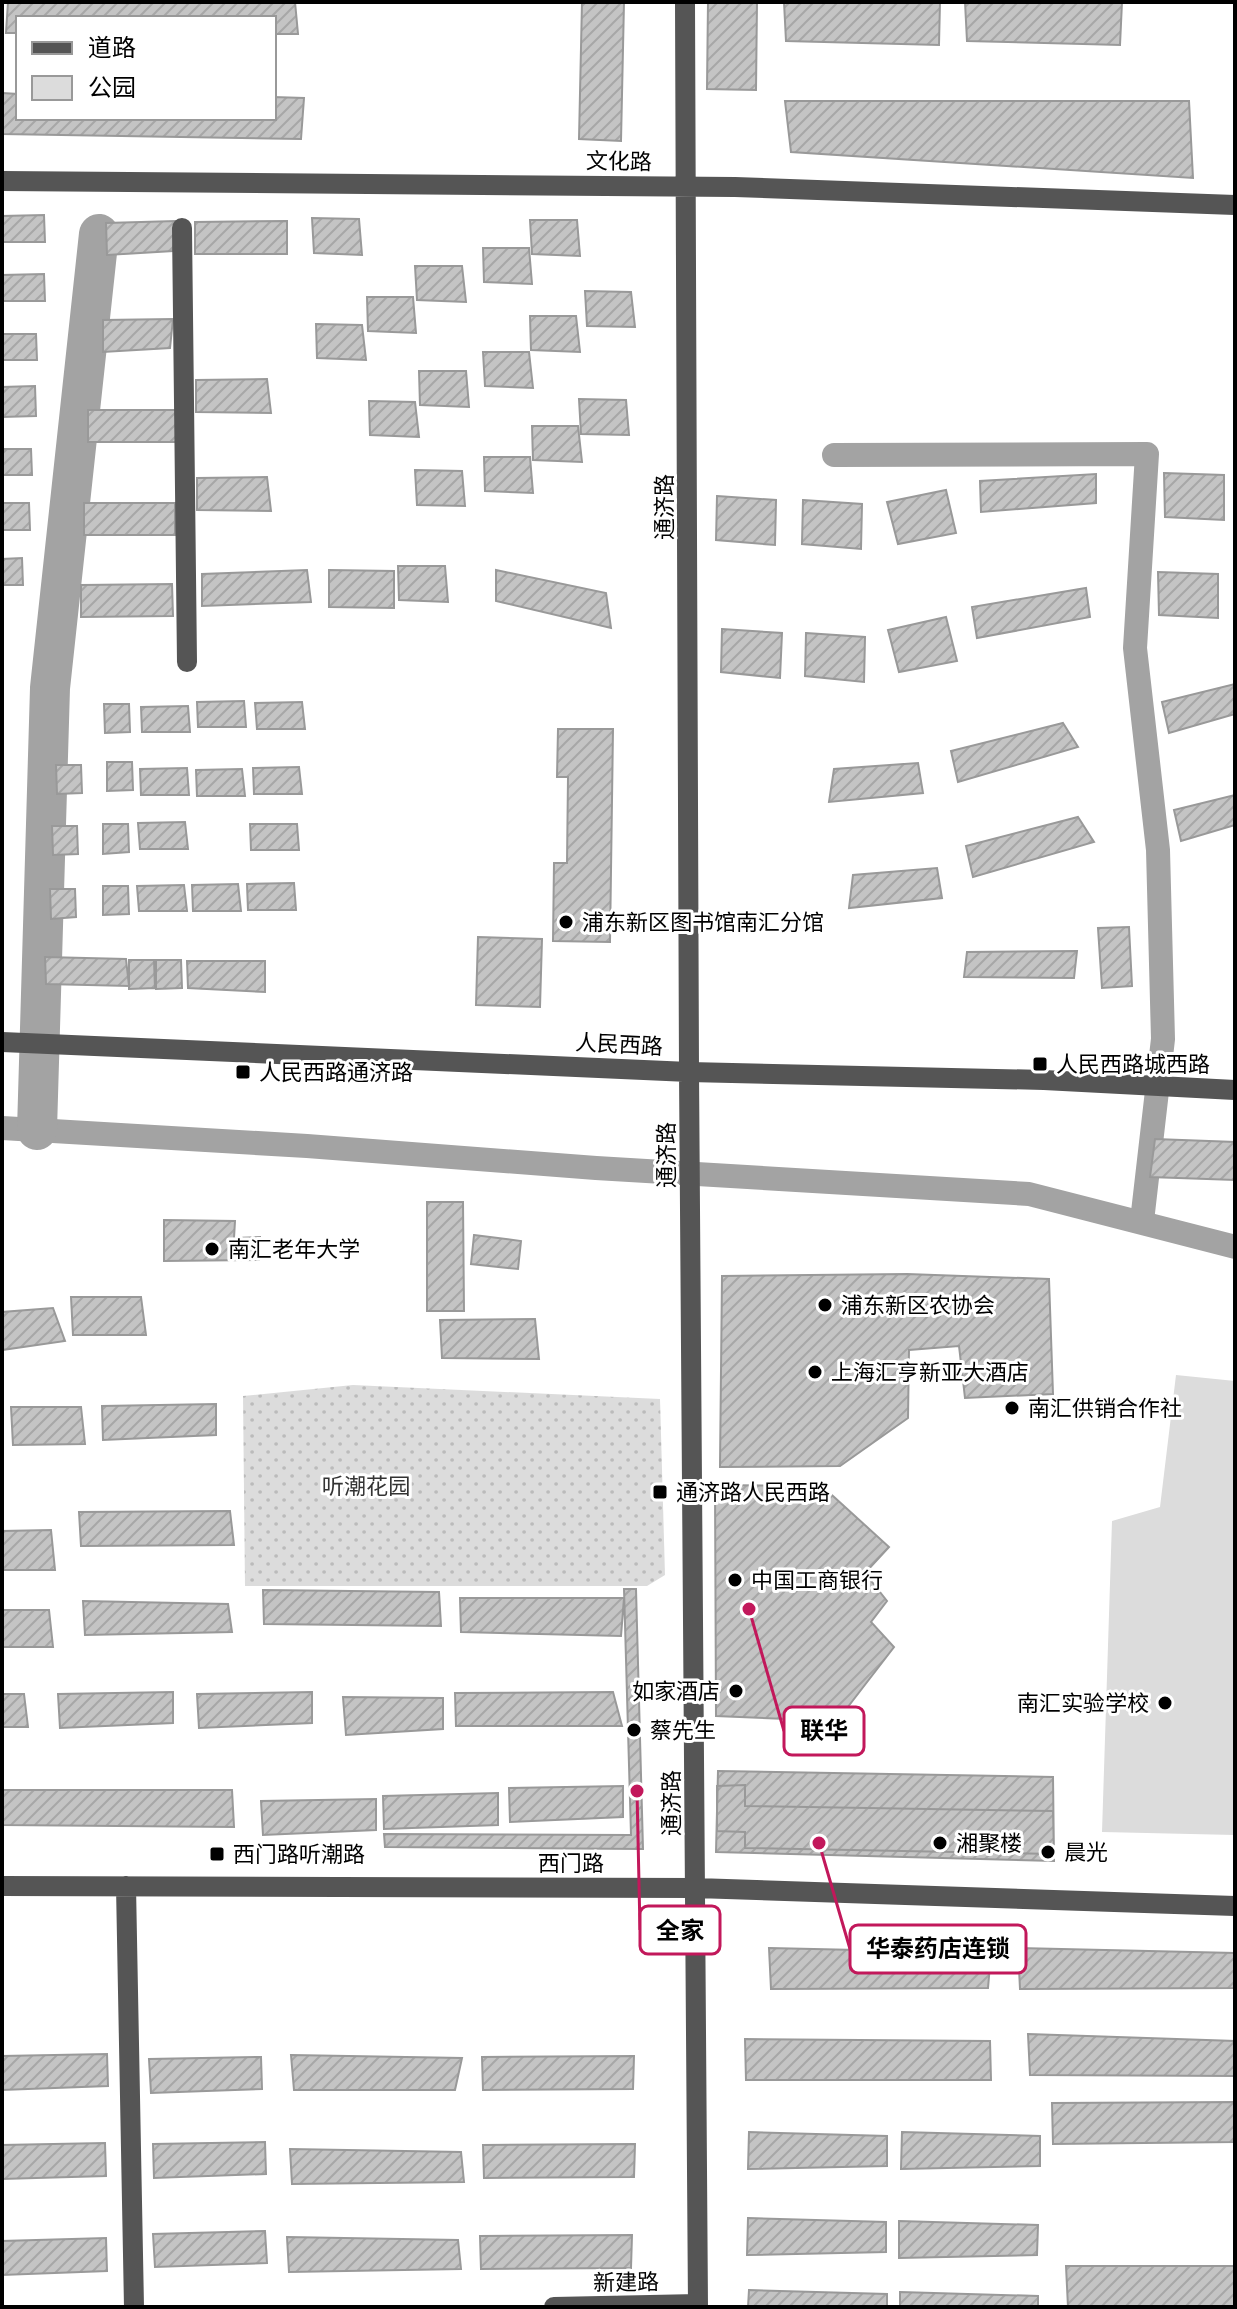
<svg xmlns="http://www.w3.org/2000/svg" width="1237" height="2309" viewBox="0 0 1237 2309" font-family="Manrope,'Noto Sans SC',sans-serif">
<style>
.park{fill:#dcdcdc}
.garden{fill:url(#garden-dots)}
.lines{fill:none;stroke-linecap:round;stroke-linejoin:round}
.canal{stroke:#a3a3a3;stroke-width:24}
.river{stroke:#a3a3a3;stroke-width:40}
.building{fill:url(#building-hatch);stroke:#999;stroke-width:2}
.minor{stroke:#555;stroke-width:20}
.poi-dot{fill:#000;stroke:#fff;stroke-width:3}
.labels{text-anchor:middle;stroke-width:6;stroke-linejoin:round;paint-order:stroke}
.street-label{font-size:22px;fill:#000;stroke:#fff}
.poi-label{font-size:22px;fill:#000;stroke:#fff;text-anchor:start}
.park-label{font-size:22px;fill:#333;stroke:#fff}
.leader{fill:none;stroke:#c2185b;stroke-width:3}
.callout-dot{fill:#c2185b;stroke:#fff;stroke-width:3}
.callout{fill:#fff;stroke:#c2185b;stroke-width:3}
.callout-label{font-size:24px;text-anchor:middle;font-weight:bold;fill:#000}
</style>
<defs>
<pattern id="garden-dots" width="8" height="8" patternUnits="userSpaceOnUse" patternTransform="scale(2)"><rect width="8" height="8" fill="#dcdcdc"/><path d="M2 2h.1M6 6h.1" fill="none" stroke="#bbb" stroke-width="1.8" stroke-linecap="round"/></pattern>
<pattern id="building-hatch" width="6" height="6" patternUnits="userSpaceOnUse" patternTransform="scale(2)"><rect width="6" height="6" fill="#c4c4c4"/><path d="M-1 1l2-2M0 6l6-6M5 7l2-2" fill="none" stroke="#a7a7a7"/></pattern>
</defs>
<rect width="100%" height="100%" fill="#fff"/>
<!-- park -->
<path class="park" d="M1176,1375l59,6v454l-133,-3 10,-311 48,-14z"/>
<!-- garden -->
<path class="garden" d="M353,1385l307,14 5,176 -18,11h-402l-2,-190z"/>
<g class="lines">
<!-- canal -->
<path class="canal" d="M834,455l313,-1 -12,194 23,202 5,189 -21,182
M2,1128l305,18 289,22 433,26 206,53"/>
<!-- river -->
<path class="river" d="M37,1130l13,-442 49,-454"/>
</g>
<!-- building -->
<path class="building" d="M8,2h287l3,32h-24v-16h-256v15h-12z
M582,2h42l-3,139 -42,-2z
M708,2h49l-1,88 -49,-1z
M784,2h156l-1,43 -153,-4z
M965,2h157l-2,43 -153,-4z
M2,93l16,1v24h256v-21l30,1 -3,41 -299,-5z
M785,101h404l4,77 -402,-26z
M44,215l1,27h-43v-26z
M312,218l47,1 3,36 -48,-2z
M530,220h47l3,36 -48,-2z
M176,221l-3,30 -66,4 -1,-32z
M287,221v33h-92v-32z
M483,248h46l3,36 -48,-2z
M415,266h47l4,36 -49,-2z
M44,274l1,27h-43v-26z
M585,291l46,1 4,35 -48,-1z
M367,297h46l3,36 -48,-2z
M530,316h46l4,36 -49,-2z
M173,319l-3,29 -67,4v-32z
M316,324l46,1 4,35 -49,-2z
M2,334h34l1,26h-35z
M483,352h46l4,36 -48,-2z
M419,371h47l3,36 -49,-2z
M267,379l4,34 -75,-1v-32z
M35,386l1,30 -34,1v-30z
M579,399l47,1 3,35 -48,-1z
M369,401l46,1 4,35 -49,-2z
M88,410h92v32h-92z
M532,426h46l4,36 -49,-2z
M2,449h29l1,26h-30z
M484,457h46l3,36 -48,-2z
M415,470l47,1 3,35 -48,-1z
M1164,473l60,2v45l-59,-3z
M1096,474v29l-115,9 -1,-31z
M267,477l4,34 -74,-1v-32z
M946,490l10,43 -58,11 -11,-42z
M717,496l59,4 -1,45 -59,-5z
M803,500l59,4 -1,45 -59,-5z
M2,503h27l1,27h-28z
M84,503h91v32h-91z
M22,558l1,27h-21v-26z
M398,566h47l3,36 -49,-2z
M307,570l4,32 -109,4v-32z
M329,570l65,1v37l-65,-1z
M496,570l110,23 5,35 -115,-27z
M1158,572l60,2v44l-59,-3z
M172,584l1,32 -92,1v-32z
M1086,588l4,29 -113,21 -5,-31z
M946,617l11,44 -58,11 -11,-42z
M722,629l60,4 -2,45 -59,-6z
M806,633l59,4 -1,45 -59,-6z
M1235,684v30l-66,19 -7,-31z
M244,701l2,26h-48l-1,-25z
M302,702l3,27h-48l-2,-26z
M104,704h25l1,28 -25,1z
M188,706l2,26h-48l-1,-25z
M1063,723l15,24 -120,35 -7,-31z
M558,729h55l-3,213 -57,-1 1,-78h13l1,-86h-11z
M107,762h25l1,28 -26,1z
M918,763l5,30 -94,9 5,-33z
M56,765h25l1,28 -25,1z
M299,767l3,27h-48l-1,-26z
M187,768l2,27h-48l-1,-26z
M242,769l3,27h-48l-1,-26z
M1235,795v30l-54,16 -7,-31z
M1078,817l16,25 -121,35 -7,-31z
M185,822l3,27h-48l-2,-26z
M103,824h25l1,28 -26,2z
M250,824h47l2,26h-48z
M52,826h25l1,28 -25,1z
M937,868l5,30 -93,10 4,-33z
M294,883l2,27h-48l-1,-26z
M238,884l3,27h-48l-1,-26z
M184,885l3,26h-48l-2,-25z
M103,886h25l1,28 -26,1z
M50,889h25l1,28 -25,2z
M1129,927l3,59 -30,2 -4,-60z
M478,937l64,2 -2,68 -64,-2z
M1077,951l-3,27 -110,-1 3,-25z
M45,957l81,2 3,27 -83,-2z
M129,960h25l1,28 -26,1z
M156,960h25l1,28 -26,1z
M187,961h78v31l-77,-4z
M1155,1139l80,3v38l-85,-3z
M427,1202h36l1,109h-37z
M164,1220l71,1 -1,17 26,-1 -1,23 -95,1z
M474,1235l47,6 -3,28 -47,-5z
M907,1274l142,5 4,115 -88,4 -6,-52 -50,4 -1,68 -68,48 -120,1 2,-191z
M71,1297h70l5,38h-73z
M53,1308l12,33 -63,9v-38z
M535,1319l4,40 -97,-1 -2,-38z
M216,1404v31l-113,5 -1,-34z
M11,1407h70l4,37 -72,1z
M715,1485l107,1 67,61 -24,26 22,28 -16,21 23,25 -57,74 -121,-5z
M230,1511l4,34 -153,1 -2,-34z
M51,1530l4,40h-53v-39z
M624,1589h12l7,260 -258,-2 -1,-13 247,1z
M263,1590l176,2 2,34 -177,-2z
M460,1598h164l-3,38 -160,-4z
M83,1601l145,3 4,28 -147,3z
M2,1610h47l4,37h-51z
M173,1692v31l-113,5 -2,-34z
M312,1692v31l-113,5 -2,-34z
M613,1692l9,34h-166l-1,-33z
M2,1694h22l4,33h-26z
M343,1697l100,1v31l-97,6z
M718,1771l335,6 1,84 -338,-9z
M745,1785v21l308,5 1,43 -309,-6v-16l-28,-1v-45z
M623,1786v31l-113,5 -1,-34z
M2,1790h230l2,37 -232,-2z
M498,1793v32l-114,4 -1,-33z
M376,1799v31l-113,5 -2,-34z
M769,1948l222,5 -3,35 -217,1z
M1018,1948l217,5v35l-215,1z
M1028,2034l207,7v35l-205,-1z
M745,2039l245,2 1,39h-245z
M107,2054l1,32 -106,4v-34z
M291,2055l171,3 -7,32h-161z
M634,2056l-1,33 -150,1 -1,-33z
M261,2057l1,32 -111,4 -2,-34z
M1235,2102v40l-182,2 -1,-41z
M749,2132l138,4v30l-139,3z
M902,2132l138,4v30l-139,3z
M265,2142l1,32 -112,4 -1,-34z
M105,2143l1,33 -104,3v-34z
M635,2144l-1,33 -150,1 -1,-33z
M290,2149l171,3 3,30 -172,2z
M748,2218l138,4v30l-139,3z
M899,2221l139,4 -1,30 -138,3z
M265,2231l2,32 -112,4 -2,-33z
M632,2235l-1,33 -150,1 -1,-33z
M287,2237l171,3 3,29 -172,3z
M106,2238l1,33 -105,4v-34z
M1066,2266h169v40l-167,1z
M749,2290l138,4v13h-139z
M900,2292l138,4v11h-138z"/>
<g class="lines">
<!-- minor -->
<path class="minor" d="M685,2l4,1070 9,1235
M2,181l733,6 500,18
M182,228l5,434
M2,1042l687,30 355,8 191,10
M2,1886l694,2 539,18
M126,1886l8,421
M554,2307l144,-3"/>
</g>
<!-- markers -->
<g class="poi-dot">
<circle cx="566" cy="922" r="8"/>
<rect x="1032" y="1056" width="16" height="16" rx="4"/>
<rect x="235" y="1064" width="16" height="16" rx="4"/>
<circle cx="212" cy="1249" r="8"/>
<circle cx="825" cy="1305" r="8"/>
<circle cx="815" cy="1372" r="8"/>
<circle cx="1012" cy="1408" r="8"/>
<rect x="652" y="1484" width="16" height="16" rx="4"/>
<circle cx="735" cy="1580" r="8"/>
<circle cx="736" cy="1691" r="8"/>
<circle cx="1165" cy="1703" r="8"/>
<circle cx="634" cy="1730" r="8"/>
<circle cx="940" cy="1843" r="8"/>
<circle cx="1048" cy="1852" r="8"/>
<rect x="209" y="1846" width="16" height="16" rx="4"/>
</g>
<g class="labels">
<!-- street labels -->
<g class="street-label">
<text transform="translate(619 161) rotate(1)" y="8">文化路</text>
<text transform="translate(664 507) rotate(-90)" y="8">通济路</text>
<text transform="translate(619 1044) rotate(3)" y="8">人民西路</text>
<text transform="translate(666 1155) rotate(-90)" y="8">通济路</text>
<text transform="translate(671 1803) rotate(-90)" y="8">通济路</text>
<text x="571" y="1871">西门路</text>
<text transform="translate(626 2282) rotate(-1)" y="8">新建路</text>
</g>
<!-- poi labels -->
<g class="poi-label">
<text x="582" y="930">浦东新区图书馆南汇分馆</text>
<text x="1056" y="1072">人民西路城西路</text>
<text x="259" y="1080">人民西路通济路</text>
<text x="228" y="1257">南汇老年大学</text>
<text x="841" y="1313">浦东新区农协会</text>
<text x="831" y="1380">上海汇亨新亚大酒店</text>
<text x="1028" y="1416">南汇供销合作社</text>
<text x="676" y="1500">通济路人民西路</text>
<text x="751" y="1588">中国工商银行</text>
<text x="720" y="1699" text-anchor="end">如家酒店</text>
<text x="1149" y="1711" text-anchor="end">南汇实验学校</text>
<text x="650" y="1738">蔡先生</text>
<text x="956" y="1851">湘聚楼</text>
<text x="1064" y="1860">晨光</text>
<text x="233" y="1862">西门路听潮路</text>
</g>
<!-- park labels -->
<g class="park-label">
<text x="366" y="1494">听潮花园</text>
</g>
</g>
<!-- callouts -->
<path class="leader" d="M749 1609L784 1731M637 1791L640 1930M819 1843L850 1949"/>
<g class="callout-dot">
<circle cx="749" cy="1609" r="8"/>
<circle cx="637" cy="1791" r="8"/>
<circle cx="819" cy="1843" r="8"/>
</g>
<g class="callout">
<rect x="784" y="1707" width="80" height="48" rx="8"/>
<rect x="640" y="1906" width="80" height="48" rx="8"/>
<rect x="850" y="1925" width="176" height="48" rx="8"/>
</g>
<g class="callout-label">
<text x="824" y="1739">联华</text>
<text x="680" y="1939">全家</text>
<text x="938" y="1957">华泰药店连锁</text>
</g>
<!-- border -->
<rect width="1237" height="2309" fill="none" stroke="#000000" stroke-width="8"/>
<!-- legend -->
<rect x="16" y="16" width="260" height="104" fill="#ffffff" stroke="#999999" stroke-width="2"/>
<rect x="32" y="42" width="40" height="12" fill="#555555" stroke="#999999" stroke-width="2"/>
<text x="88" y="56" font-size="24" fill="#000000">道路</text>
<rect x="32" y="76" width="40" height="24" fill="#dcdcdc" stroke="#999999" stroke-width="2"/>
<text x="88" y="96" font-size="24" fill="#000000">公园</text>
</svg>
